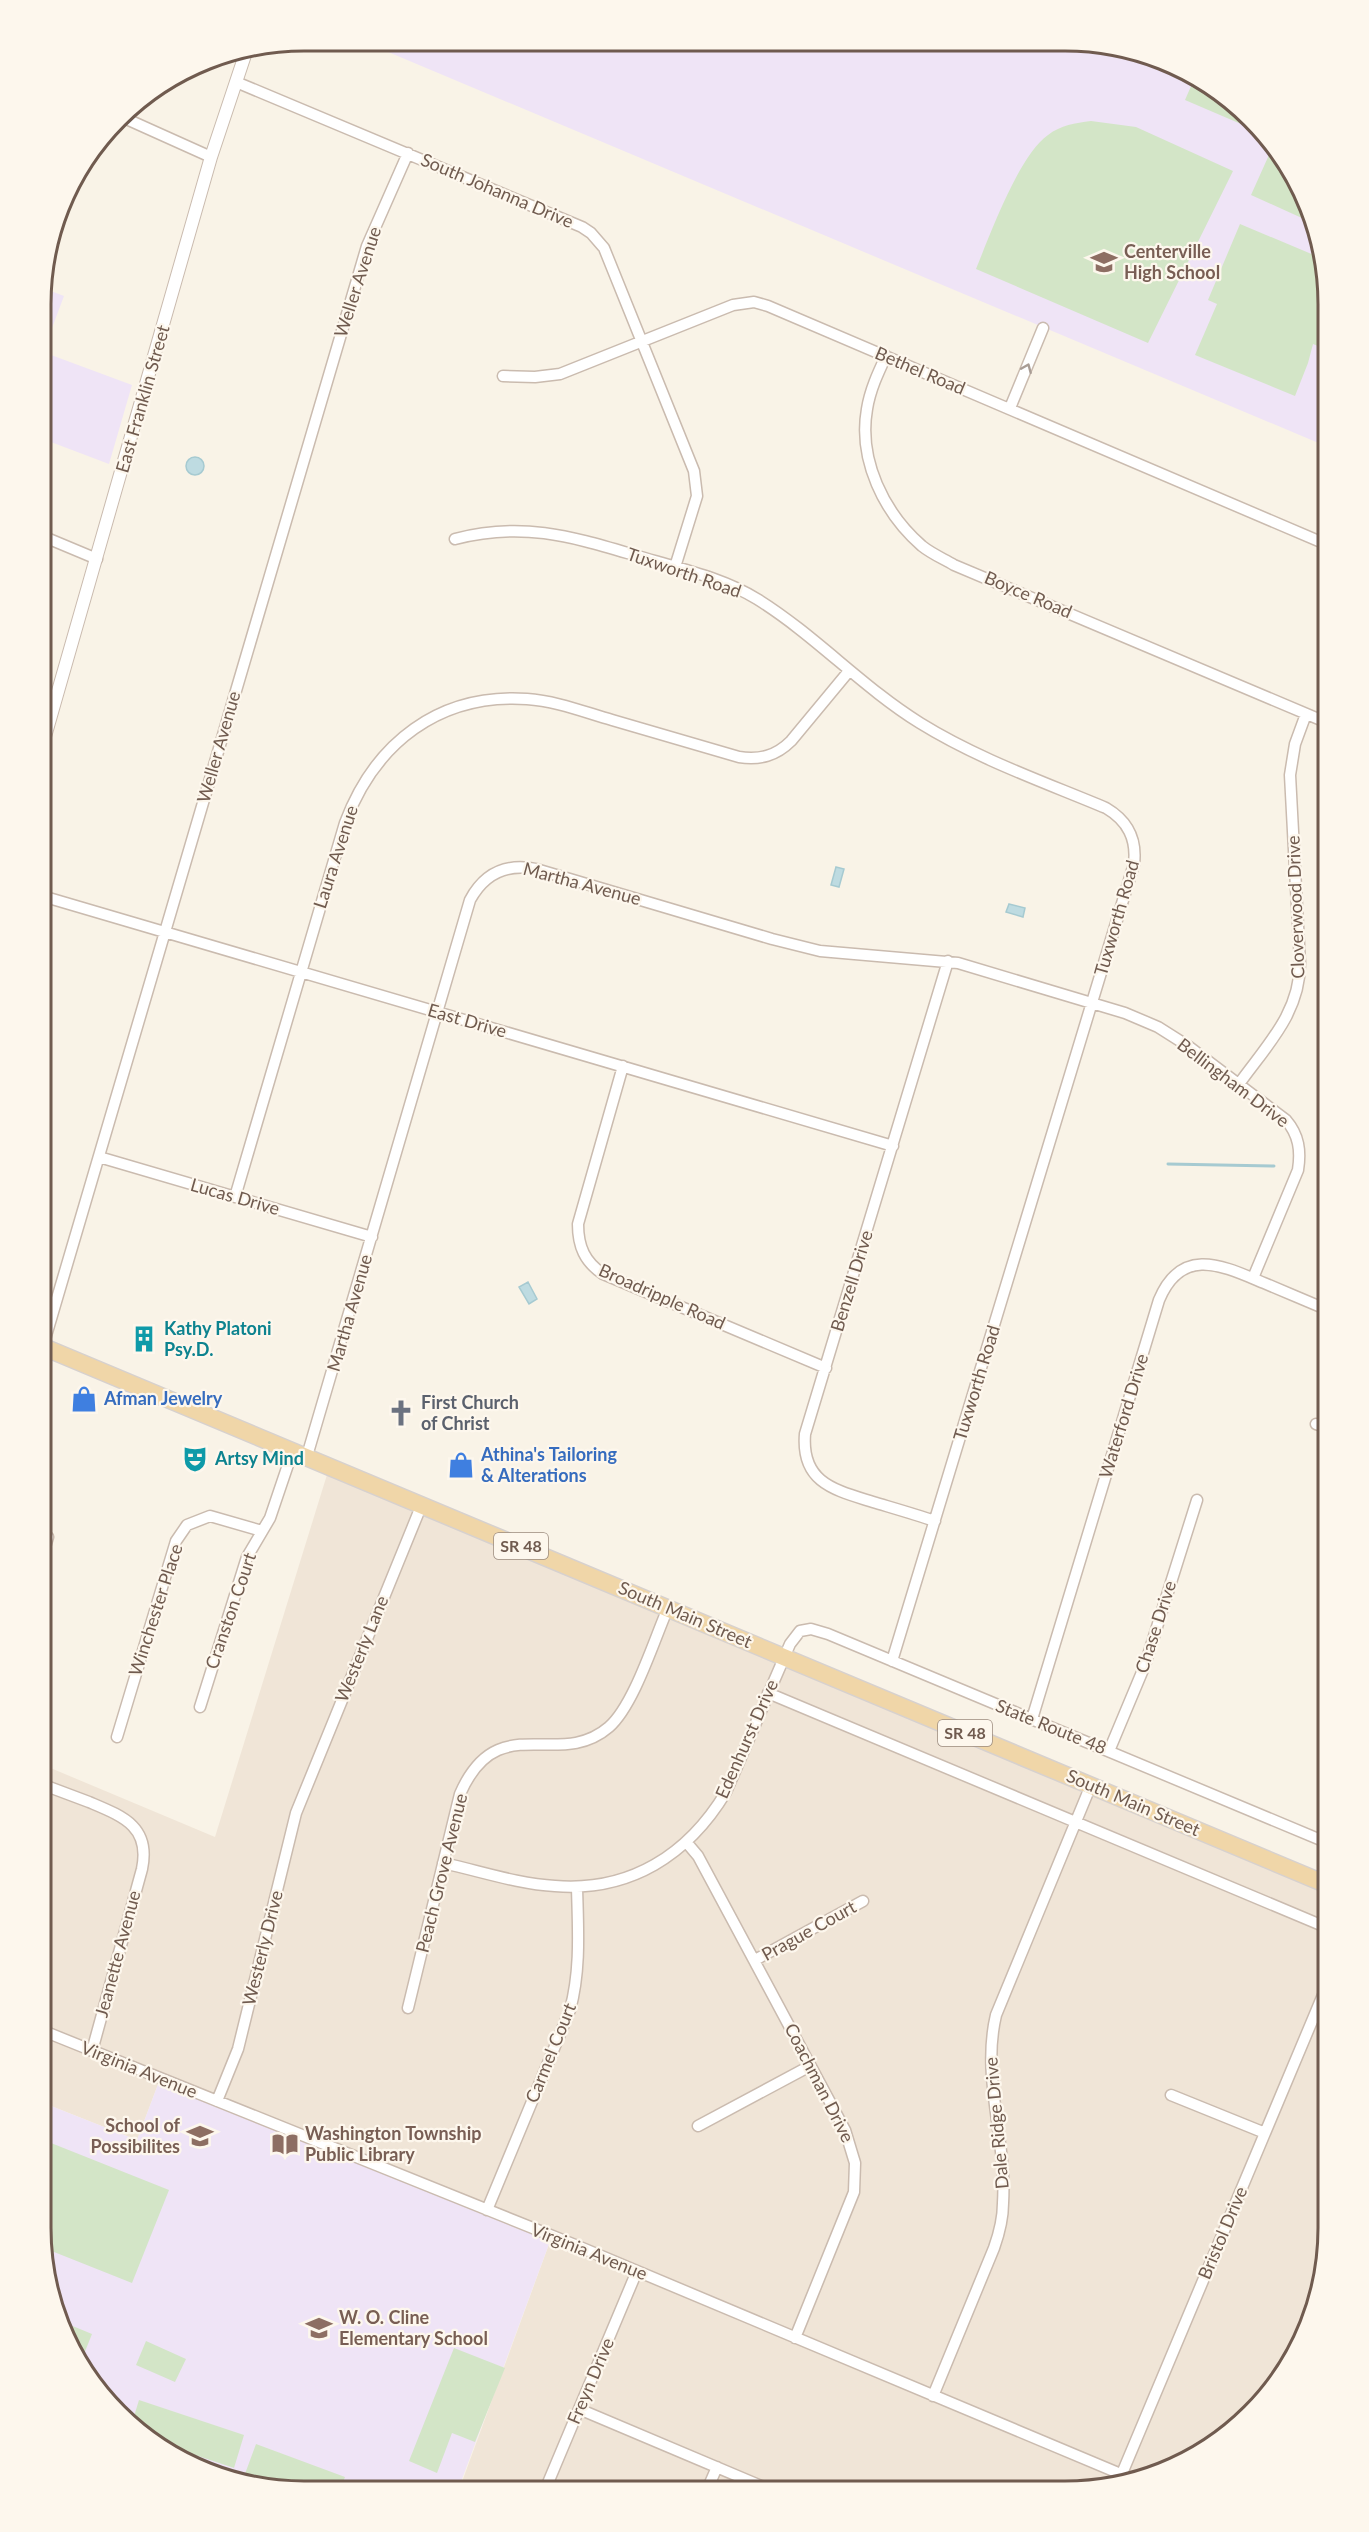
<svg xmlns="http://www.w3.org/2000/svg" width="1369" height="2532" viewBox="0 0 1369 2532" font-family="Lato,sans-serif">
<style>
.residential{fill:#f0e5d7}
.education{fill:#efe4f6}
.green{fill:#d3e5c7}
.water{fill:#bedbe1;stroke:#a6cad1;stroke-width:1.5}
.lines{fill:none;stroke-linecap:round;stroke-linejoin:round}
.stream{stroke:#a6cad1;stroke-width:3}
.minor-casing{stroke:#cabbaf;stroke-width:13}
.tertiary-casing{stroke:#cabbaf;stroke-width:14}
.primary-casing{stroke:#d7d1ce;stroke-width:19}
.minor{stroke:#fff;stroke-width:10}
.tertiary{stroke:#fff;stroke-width:12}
.primary{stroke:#f0d6a8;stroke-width:16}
.oneway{stroke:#a99d95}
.labels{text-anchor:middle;stroke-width:4.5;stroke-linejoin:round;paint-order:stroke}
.shield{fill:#fdf7ed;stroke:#9a8a7e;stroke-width:1.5}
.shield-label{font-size:16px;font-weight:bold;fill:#705b4f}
.street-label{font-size:18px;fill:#705b4f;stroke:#fdf7ed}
.education-label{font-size:18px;font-weight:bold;fill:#785e54;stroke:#fdf7ed;text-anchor:start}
.culture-label{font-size:18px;font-weight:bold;fill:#0d838f;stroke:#fdf7ed;text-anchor:start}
.shop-label{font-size:18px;font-weight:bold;fill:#366cbe;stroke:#fdf7ed;text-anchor:start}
.worship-label{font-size:18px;font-weight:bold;fill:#5b616d;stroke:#fdf7ed;text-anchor:start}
.rim{fill:none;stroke:#705b4f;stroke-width:3}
</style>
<rect width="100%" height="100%" fill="#f9f3e7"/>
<!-- residential -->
<path class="residential" d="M330,1465l998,424v356l-6,27 -48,117 -63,58 -61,30 -85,14 -606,-1 93,-254 -392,-157 -23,61 -96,-38v-338l174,73z"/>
<!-- education -->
<path class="education" d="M362,41l754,5 65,22 57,38 46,51 30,62 14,85v143z
M43,288l21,8 -21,56 89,33 -23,79 -66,-25z
M160,2079l392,157 -94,254 -188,-1 -67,-18 -72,-45 -46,-52 -30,-61 -14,-85v-126l96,38z"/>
<!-- green -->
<path class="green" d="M1195,77l43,29 24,27 -77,-33z
M1091,121l45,6 97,44 -85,172 -172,-74c14,-34 43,-114 72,-134 13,-10 27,-12 43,-14z
M1273,146l11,12 31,66 -64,-29z
M1240,224l81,34 7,46v46l-15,-6 -5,19 -13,33 -100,-41 22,-51 -9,-4z
M41,2139l128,51 -37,93 -88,-35 -3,-20z
M58,2320l34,14 -12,30z
M146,2341l40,18 -11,23 -39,-17z
M454,2348l51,20 -30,74 -23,-9 -15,40 -28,-12z
M139,2400l105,35 -10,33 -51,-17 -2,6 -50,-31z
M256,2444l89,33 -5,12h-70l-28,-7z"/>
<!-- water -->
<path class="water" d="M186 466a9 9 0 1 1 18 0a9 9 0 1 1-18 0Z
M836,867l8,2 -5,18 -8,-2z
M1009,904l16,4 -2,9 -17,-5z
M528,1282l9,17 -8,5 -10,-17z"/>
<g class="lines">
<!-- stream -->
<path class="stream" d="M1168,1164l106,2"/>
<!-- minor casing -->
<g class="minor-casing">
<path id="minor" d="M236,82l346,145 9,6 13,15 90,223 3,25 -22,71
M122,117l89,40
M886,356c-8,17 -16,34 -19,53 -9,51 17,104 55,137 10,8 22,13 32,19l374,158
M503,376l32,1 25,-3 173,-69 21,-3 14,4 560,239
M1010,408l33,-80
M42,536l55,23
M455,539c75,-20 129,2 200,22 35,10 71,19 102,38 58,36 105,88 163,124 58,36 124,59 186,85 22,13 31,31 28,56l-242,797
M42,896l851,250
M623,1066l-45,158c0,23 7,38 25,50l223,94
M1239,1084c28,-39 61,-71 61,-121l-10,-188 5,-31 11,-30
M99,1157l273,80
M235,1197l110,-374c30,-80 94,-130 182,-124 29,2 57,13 85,21 42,12 85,25 127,37 21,3 37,-1 52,-16l58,-70
M43,1346l324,-1100 41,-93
M1316,1424l12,4
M307,1456l163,-556c14,-26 36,-37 66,-31l236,70 48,12 138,12 167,50 33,14 30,19 98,74c13,15 15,31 12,50l-45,108
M935,1521c-21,-7 -42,-13 -62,-19 -38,-12 -72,-19 -68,-68l143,-473
M41,1561l7,-24 -7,-6
M768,1693l560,235
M200,1707l47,-150 23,-39 23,-68
M1032,1719l127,-419c23,-55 64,-34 105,-17 21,9 43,18 64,27
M117,1737l59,-196 11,-16 23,-9 52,15
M1109,1751l36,-86 52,-165
M41,1784c16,6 32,12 48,18 33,14 62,24 53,67l-50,182
M687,1843l11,13 147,274 10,33 -1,29 -59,146
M443,1863c37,8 75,21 112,23 75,6 133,-31 171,-94l64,-148 10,-13 11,-2 17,5 500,209
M755,1960l108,-59
M408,2008l52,-214c38,-87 98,-23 149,-67 25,-22 45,-87 59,-119
M41,2030l534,215 560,235
M1171,2095l94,38
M217,2101l21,-52 58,-236 126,-309
M698,2126l112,-60
M487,2210l83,-200c11,-41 8,-81 7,-123
M933,2396l61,-148c5,-14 9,-29 9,-45 4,-64 -22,-125 -7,-188l95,-230
M579,2409l194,82
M1118,2483l210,-500
M545,2490l92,-219
M707,2490l10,-23"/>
</g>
<!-- tertiary casing -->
<g class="tertiary-casing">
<path id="tertiary" d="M42,747l169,-590 35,-105"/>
</g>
<!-- primary casing -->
<g class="primary-casing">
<path id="primary" d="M41,1346l1287,539"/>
</g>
<!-- minor -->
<use href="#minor" class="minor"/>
<!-- tertiary -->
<use href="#tertiary" class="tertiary"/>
<!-- primary -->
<use href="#primary" class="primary"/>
</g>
<!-- one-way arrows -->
<defs><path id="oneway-chevron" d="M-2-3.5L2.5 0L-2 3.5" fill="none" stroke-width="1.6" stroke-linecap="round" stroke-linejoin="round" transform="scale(1.5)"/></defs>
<use class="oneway" href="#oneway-chevron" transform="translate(1027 368) rotate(-67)"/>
<!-- icons -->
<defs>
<g id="school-bare" transform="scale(2.07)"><path d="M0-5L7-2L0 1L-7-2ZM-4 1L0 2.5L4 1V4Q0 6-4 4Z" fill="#8d6e63" stroke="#fdf7ed" stroke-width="2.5" paint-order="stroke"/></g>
<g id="building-bare" transform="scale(2.07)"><path d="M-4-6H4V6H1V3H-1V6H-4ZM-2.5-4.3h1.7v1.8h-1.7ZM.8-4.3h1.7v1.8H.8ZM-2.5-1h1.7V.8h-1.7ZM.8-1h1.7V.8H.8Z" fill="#0f9aa8" stroke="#fdf7ed" stroke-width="2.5" paint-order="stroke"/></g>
<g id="shop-bare" transform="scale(2.07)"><path d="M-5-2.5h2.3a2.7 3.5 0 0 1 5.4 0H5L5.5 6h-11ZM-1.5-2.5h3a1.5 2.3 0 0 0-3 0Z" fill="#3f7fe0" stroke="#fdf7ed" stroke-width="2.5" paint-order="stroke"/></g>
<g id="church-bare" transform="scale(2.07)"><path d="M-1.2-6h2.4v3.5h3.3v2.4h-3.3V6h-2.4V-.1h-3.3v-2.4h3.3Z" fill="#6b7280" stroke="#fdf7ed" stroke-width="2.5" paint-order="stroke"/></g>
<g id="theatre-bare" transform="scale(2.07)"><path d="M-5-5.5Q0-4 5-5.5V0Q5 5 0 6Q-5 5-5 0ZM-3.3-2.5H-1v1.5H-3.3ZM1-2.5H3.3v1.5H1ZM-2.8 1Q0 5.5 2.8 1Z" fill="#0f9aa8" stroke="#fdf7ed" stroke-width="2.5" paint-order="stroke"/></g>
<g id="library-bare" transform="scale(2.07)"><path d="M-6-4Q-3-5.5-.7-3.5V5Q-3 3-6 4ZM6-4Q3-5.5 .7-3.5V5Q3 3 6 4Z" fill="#8d6e63" stroke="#fdf7ed" stroke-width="2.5" paint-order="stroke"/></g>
</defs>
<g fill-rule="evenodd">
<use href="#school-bare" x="1104" y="262"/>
<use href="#building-bare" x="144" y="1339"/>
<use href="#shop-bare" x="84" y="1399"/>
<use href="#church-bare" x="401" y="1413"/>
<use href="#theatre-bare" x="195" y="1459"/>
<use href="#shop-bare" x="461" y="1465"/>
<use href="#school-bare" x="200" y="2136"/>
<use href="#library-bare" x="285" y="2144"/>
<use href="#school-bare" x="319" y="2328"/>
</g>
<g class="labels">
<!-- shield labels -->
<g class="shield">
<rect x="494" y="1533" width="54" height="26" rx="4.5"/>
<rect x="938" y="1720" width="54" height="26" rx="4.5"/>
</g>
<g class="shield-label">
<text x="521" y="1552">SR 48</text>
<text x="965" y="1739">SR 48</text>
</g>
<!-- street labels -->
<g class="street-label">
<text transform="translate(497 191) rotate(23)" y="6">South Johanna Drive</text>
<text transform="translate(358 282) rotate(-72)" y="6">Weller Avenue</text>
<text transform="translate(920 371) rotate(23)" y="6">Bethel Road</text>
<text transform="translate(143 399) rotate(-74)" y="6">East Franklin Street</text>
<text transform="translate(684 573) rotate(19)" y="6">Tuxworth Road</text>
<text transform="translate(1028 595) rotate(23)" y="6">Boyce Road</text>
<text transform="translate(219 747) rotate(-74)" y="6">Weller Avenue</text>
<text transform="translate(336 857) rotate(-72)" y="6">Laura Avenue</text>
<text transform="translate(582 884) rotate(15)" y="6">Martha Avenue</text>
<text transform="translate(1296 907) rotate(-92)" y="6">Cloverwood Drive</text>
<text transform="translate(1117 918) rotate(-74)" y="6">Tuxworth Road</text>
<text transform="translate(467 1021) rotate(16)" y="6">East Drive</text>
<text transform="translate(1233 1083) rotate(37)" y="6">Bellingham Drive</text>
<text transform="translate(235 1197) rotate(16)" y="6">Lucas Drive</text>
<text transform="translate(852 1281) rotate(-73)" y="6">Benzell Drive</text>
<text transform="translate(662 1297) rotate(24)" y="6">Broadripple Road</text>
<text transform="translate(350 1313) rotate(-74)" y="6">Martha Avenue</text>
<text transform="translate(977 1383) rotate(-73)" y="6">Tuxworth Road</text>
<text transform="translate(1124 1416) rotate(-73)" y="6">Waterford Drive</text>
<text transform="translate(156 1610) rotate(-72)" y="6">Winchester Place</text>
<text transform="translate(231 1611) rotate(-71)" y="6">Cranston Court</text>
<text transform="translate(685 1615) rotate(23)" y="6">South Main Street</text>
<text transform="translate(1156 1627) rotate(-72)" y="6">Chase Drive</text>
<text transform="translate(362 1649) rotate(-68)" y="6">Westerly Lane</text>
<text transform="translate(1051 1727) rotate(22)" y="6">State Route 48</text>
<text transform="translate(747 1739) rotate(-66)" y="6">Edenhurst Drive</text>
<text transform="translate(1133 1803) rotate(23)" y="6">South Main Street</text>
<text transform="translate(442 1873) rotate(-76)" y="6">Peach Grove Avenue</text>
<text transform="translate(809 1931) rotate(-29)" y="6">Prague Court</text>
<text transform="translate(263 1948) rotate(-76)" y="6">Westerly Drive</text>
<text transform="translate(118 1954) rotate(-75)" y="6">Jeanette Avenue</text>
<text transform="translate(551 2053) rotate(-68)" y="6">Carmel Court</text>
<text transform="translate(139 2070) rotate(22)" y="6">Virginia Avenue</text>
<text transform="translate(819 2083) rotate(63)" y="6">Coachman Drive</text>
<text transform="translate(997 2123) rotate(-95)" y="6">Dale Ridge Drive</text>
<text transform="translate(1223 2233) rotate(-67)" y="6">Bristol Drive</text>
<text transform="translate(589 2252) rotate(22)" y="6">Virginia Avenue</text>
<text transform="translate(591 2381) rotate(-67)" y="6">Freyn Drive</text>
</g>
<!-- education labels -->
<g class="education-label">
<text x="1124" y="258">Centerville<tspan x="1124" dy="21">High School</tspan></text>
<text x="180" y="2132" text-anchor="end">School of<tspan x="180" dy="21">Possibilites</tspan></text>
<text x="305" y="2140">Washington Township<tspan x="305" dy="21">Public Library</tspan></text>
<text x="339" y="2324">W. O. Cline<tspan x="339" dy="21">Elementary School</tspan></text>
</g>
<!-- culture labels -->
<g class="culture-label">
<text x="164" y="1335">Kathy Platoni<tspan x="164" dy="21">Psy.D.</tspan></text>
<text x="215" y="1465">Artsy Mind</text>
</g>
<!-- shop labels -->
<g class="shop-label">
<text x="104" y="1405">Afman Jewelry</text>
<text x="481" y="1461">Athina's Tailoring<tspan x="481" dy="21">&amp; Alterations</tspan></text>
</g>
<!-- worship labels -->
<g class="worship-label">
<text x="421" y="1409">First Church<tspan x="421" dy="21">of Christ</tspan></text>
</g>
</g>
<!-- crop -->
<path d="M0 0H1369V2532H0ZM304 51H1065A253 253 0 0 1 1318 304V2228A253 253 0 0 1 1065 2481H304A253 253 0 0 1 51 2228V304A253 253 0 0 1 304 51Z" fill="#fdf7ed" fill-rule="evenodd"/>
<path class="rim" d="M304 51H1065A253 253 0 0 1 1318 304V2228A253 253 0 0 1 1065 2481H304A253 253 0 0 1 51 2228V304A253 253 0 0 1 304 51Z"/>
</svg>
